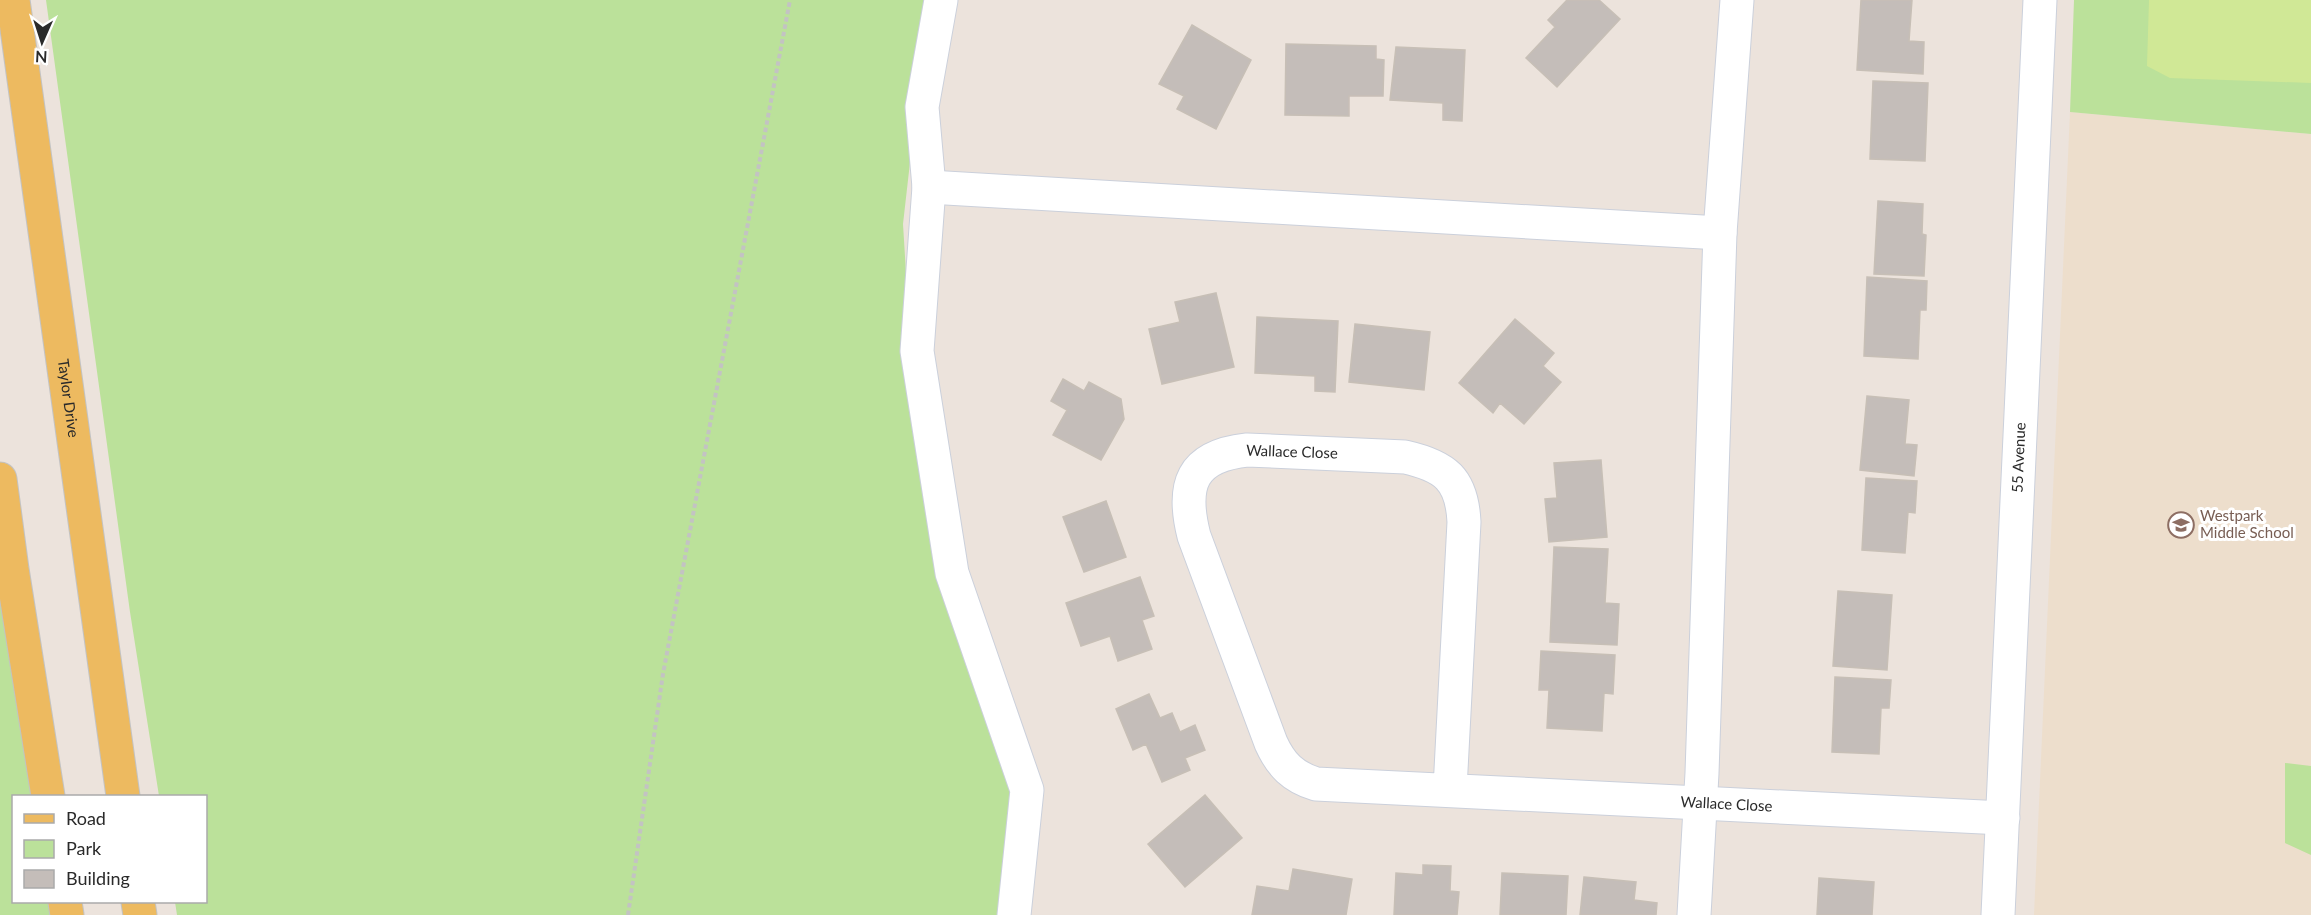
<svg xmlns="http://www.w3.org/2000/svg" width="2311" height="915" viewBox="0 0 2311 915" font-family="Lato,sans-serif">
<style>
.education{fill:#eddecc}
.green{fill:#bbe19a}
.pitch{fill:#d0e896}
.building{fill:#c4bdb9;stroke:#c7bfb6;stroke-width:1.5}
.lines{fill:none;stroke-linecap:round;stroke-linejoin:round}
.minor-casing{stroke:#cbd0db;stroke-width:35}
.major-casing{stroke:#c3c3c3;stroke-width:35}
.path{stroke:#c3c3c3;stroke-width:4;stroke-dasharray:4.5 3;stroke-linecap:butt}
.minor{stroke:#fff;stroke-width:33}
.major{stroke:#edba60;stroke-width:33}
.labels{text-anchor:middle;stroke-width:6;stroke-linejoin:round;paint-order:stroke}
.street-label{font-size:15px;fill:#2a2a2a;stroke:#fff}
.education-label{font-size:15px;fill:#785e54;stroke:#fff;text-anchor:start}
</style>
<rect width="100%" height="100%" fill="#ece3dc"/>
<!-- education -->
<path class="education" d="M2070,112l241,22v781h-277z"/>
<!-- green -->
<path class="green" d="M46,0h890l-18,92 -15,132 11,179 106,376 -12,136h-831l-2,-13h31v-106h-47l-29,-184z
M2074,0h237v134l-241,-22z
M0,555l35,241h-21v106h35l2,13h-51z
M2285,763l26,3v89l-26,-12z"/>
<!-- pitch -->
<path class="pitch" d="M2149,0h162v83l-141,-5 -23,-12z"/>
<!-- building -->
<path class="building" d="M1567,0h32l21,19 -63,68 -31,-29 29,-31 -7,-7z
M1861,0h51l-3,41 15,1 -1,32 -66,-4z
M1192,25l59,35 -35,69 -39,-20 7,-13 -25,-12z
M1286,44l90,2v13l8,1 -1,36h-34v20l-64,-1z
M1396,47l69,3 -3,71 -19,-1v-17l-53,-3z
M1873,81l55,2 -3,78 -55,-2z
M1878,201l45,3 -1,30 4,1 -2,41 -50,-2z
M1867,277l60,4 -1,29h-6l-2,49 -54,-3z
M1216,293l18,74 -72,17 -13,-55 31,-7 -5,-20z
M1257,317l81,4 -3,71 -20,-1v-15l-60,-3z
M1515,319l39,34 -11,13 18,16 -37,42 -24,-21 -7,10 -34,-30z
M1355,324l75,8 -6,58 -75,-8z
M1063,379l21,12 5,-9 32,17 3,20 -23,41 -48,-25 14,-25 -16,-9z
M1867,396l42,4 -4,44 12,1 -3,31 -54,-6z
M1601,460l6,77 -58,5 -4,-43 12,-1 -3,-35z
M1866,478l51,3 -2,32 -7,-1 -3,41 -43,-3z
M1106,501l20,56 -42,15 -21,-55z
M1554,547l54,2 -3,54 14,1 -2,41 -67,-3z
M1140,577l14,39 -12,4 10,29 -34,12 -8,-25 -29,10 -15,-43z
M1838,591l54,4 -5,75 -54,-4z
M1541,651l74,4 -2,39 -9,-1 -2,38 -55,-3 2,-38h-10z
M1835,677l56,3 -2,28h-8l-2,46 -47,-2z
M1149,694l11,24 12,-5 8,19 15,-7 10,25 -20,8 5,12 -28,12 -16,-38 -13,6 -17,-41z
M1205,795l37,43 -57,49 -37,-43z
M1423,865l28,1 -1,25 9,1 -2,23h-63l2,-42 27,2z
M1293,869l59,10 -6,36h-94l5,-29 32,5z
M1502,873l66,3 -2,39h-66z
M1584,877l52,5 -2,18 23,3 -1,12h-76z
M1819,878l55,4 -2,33h-55z"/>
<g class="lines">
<!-- minor casing -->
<g class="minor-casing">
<g id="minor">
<path d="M941,0l-19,107 7,80 -12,164 35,222 75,217 -13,125"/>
<path d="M929,187l791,46"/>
<path id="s1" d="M1450,789l14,-267c-2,-43 -19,-56 -59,-65l-158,-7c-56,6 -66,35 -53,86l77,207c10,22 22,34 45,41l687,34"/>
<path d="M1694,915l8,-142 18,-540 17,-233"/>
<path id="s2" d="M1998,915l42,-915"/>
</g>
</g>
<!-- major casing -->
<g class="major-casing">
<g id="major">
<path id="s3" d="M13,0l110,796"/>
<path d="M0,479l12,90 36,227"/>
<path d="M65,902l2,13"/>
<path d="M138,902l2,13"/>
</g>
</g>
<!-- path -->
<path class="path" d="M628,915l35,-241 127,-674"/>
<!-- minor -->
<use href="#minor" class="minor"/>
<!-- major -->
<use href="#major" class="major"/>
</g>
<!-- icons -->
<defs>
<g id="school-ring" transform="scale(1.35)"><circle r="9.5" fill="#fff" stroke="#8d6e63" stroke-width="1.5"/><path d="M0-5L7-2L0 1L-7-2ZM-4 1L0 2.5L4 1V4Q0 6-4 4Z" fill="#8d6e63"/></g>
</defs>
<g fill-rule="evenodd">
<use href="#school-ring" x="2181" y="525"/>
</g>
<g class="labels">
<!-- street labels -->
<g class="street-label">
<text dy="5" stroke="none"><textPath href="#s3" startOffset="402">Taylor Drive</textPath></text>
<text transform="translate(1292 452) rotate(2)" y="5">Wallace Close</text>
<text dy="5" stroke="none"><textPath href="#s2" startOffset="458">55 Avenue</textPath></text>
<text dy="5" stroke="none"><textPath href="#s1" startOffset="1340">Wallace Close</textPath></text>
</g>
<!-- education labels -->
<g class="education-label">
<text x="2200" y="521">Westpark<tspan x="2200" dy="17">Middle School</tspan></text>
</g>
</g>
<!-- legend -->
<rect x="12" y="795" width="195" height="108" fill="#ffffff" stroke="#aaaaaa" stroke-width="1.5"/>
<rect x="24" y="814" width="30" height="9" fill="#edba60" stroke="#aaaaaa" stroke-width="1.5"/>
<text x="66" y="825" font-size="18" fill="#2a2a2a">Road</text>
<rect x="24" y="840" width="30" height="18" fill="#bbe19a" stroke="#aaaaaa" stroke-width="1.5"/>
<text x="66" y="855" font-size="18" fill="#2a2a2a">Park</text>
<rect x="24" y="870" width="30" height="18" fill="#c4bdb9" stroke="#aaaaaa" stroke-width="1.5"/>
<text x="66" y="885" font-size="18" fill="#2a2a2a">Building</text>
<!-- north arrow -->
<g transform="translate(42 42) rotate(183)" stroke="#ffffff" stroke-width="4.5" paint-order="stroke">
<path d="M0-4.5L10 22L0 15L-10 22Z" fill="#2a2a2a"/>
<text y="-9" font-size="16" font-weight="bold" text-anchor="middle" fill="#2a2a2a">N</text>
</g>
</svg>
